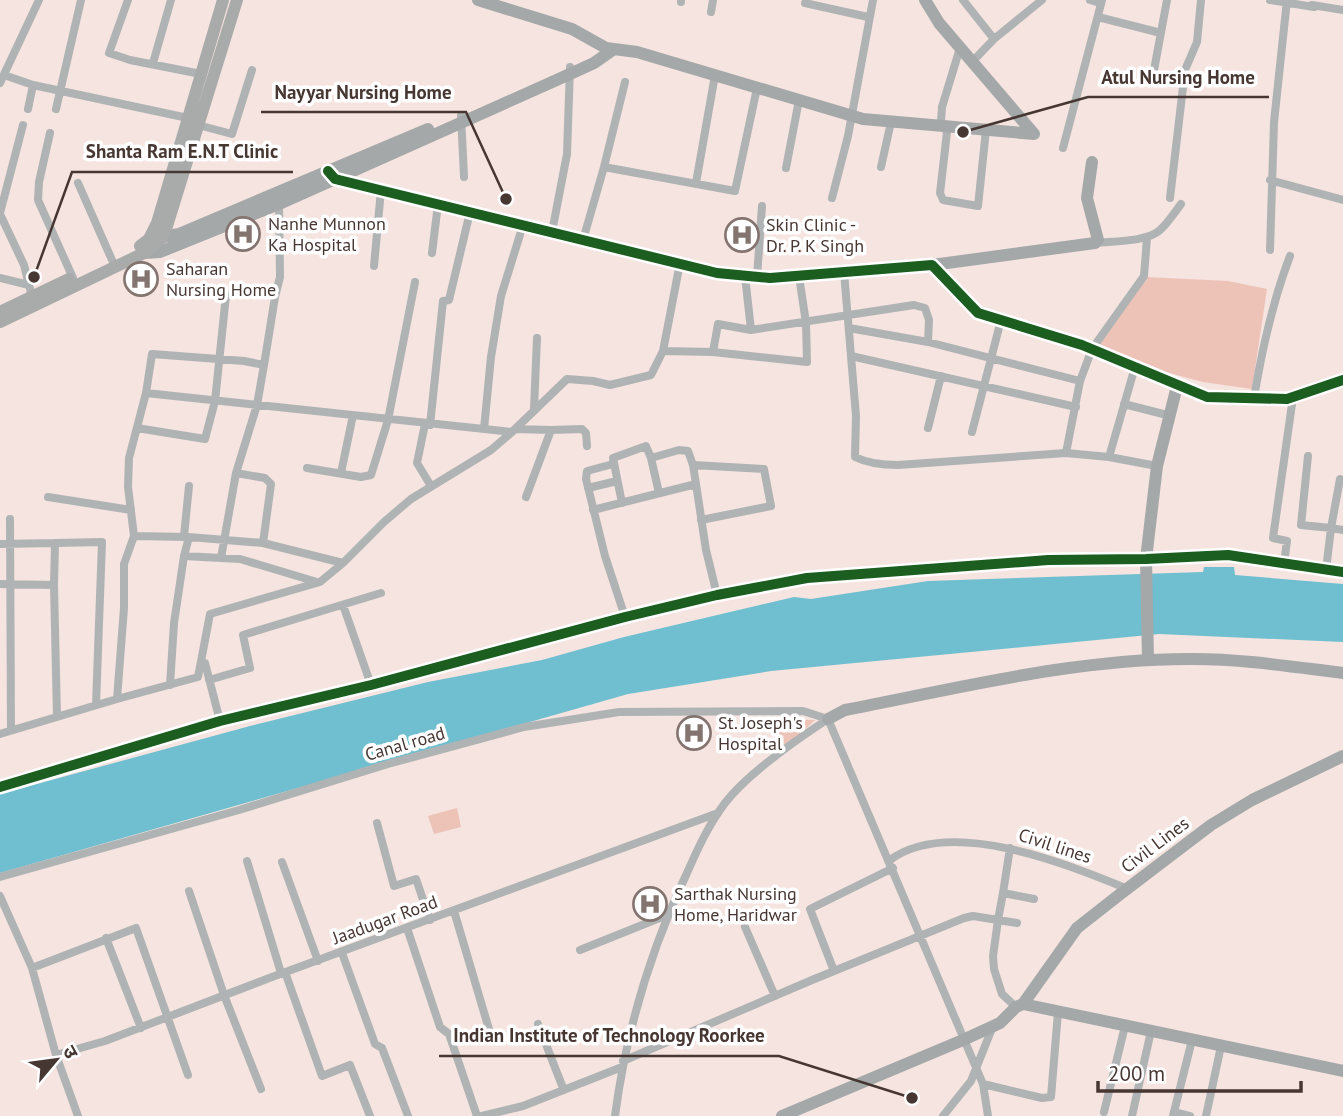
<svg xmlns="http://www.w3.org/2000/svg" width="1343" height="1116" viewBox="0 0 1343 1116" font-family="'PT Sans','Noto Sans Devanagari',sans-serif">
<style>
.green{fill:#edc2b7}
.water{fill:#6fbfd0}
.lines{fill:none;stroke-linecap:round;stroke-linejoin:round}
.street{stroke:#afb3b4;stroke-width:8}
.secondary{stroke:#a4a8a9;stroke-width:12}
.primary{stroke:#a9abab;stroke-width:12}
.cycleway-casing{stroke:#fff;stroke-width:15}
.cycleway{stroke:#1b5e20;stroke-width:10}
.labels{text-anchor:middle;stroke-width:7;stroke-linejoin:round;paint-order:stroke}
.poi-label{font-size:18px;fill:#473733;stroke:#fff;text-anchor:start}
.street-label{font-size:18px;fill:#473733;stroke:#fff}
.leader{fill:none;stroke:#473733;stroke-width:2.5}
.callout-dot{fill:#473733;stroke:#fff;stroke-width:2.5}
.callout-label{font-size:19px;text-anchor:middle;font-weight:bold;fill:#473733;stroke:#fff;stroke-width:7;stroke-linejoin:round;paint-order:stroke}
</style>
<rect width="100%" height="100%" fill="#f5e4df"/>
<!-- green -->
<path class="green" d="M1146,277l82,4 39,8 -15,100 -49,-7 -53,-14 -53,-25z
M772,719l43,1 -30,29z
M457,808l4,19 -27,7 -6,-18z"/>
<!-- water -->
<path class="water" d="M1204,567h30l1,8 108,9v58l-184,-8 -388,37 -143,23 -628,179v-79l250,-68 178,-44 114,-22 82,-23 170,-40 17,2 117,-18 275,-9z"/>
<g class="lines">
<!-- street -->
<path class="street" d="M128,0l-19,53 21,7 71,14
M963,0l31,39
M1090,0l10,3
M1270,0l44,7
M681,2v-2
M805,3l63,14
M1312,5l31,5
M711,12l2,-12
M1098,17l63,16
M960,48l-18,59 -1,14 6,11 -7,61 3,7 35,6 8,-76
M972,62l22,-23 48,-39
M153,63l18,-63
M4,75l29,10 155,33
M1152,81l15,-81
M0,83l39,-83
M28,109l5,-24
M56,109l25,-109
M461,115l3,62
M198,125l34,9 20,-64
M50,133l-11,49 -1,18 35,78
M1063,148l39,-148
M604,167l131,24 22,-103
M881,167l10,-45
M786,168l13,-68
M1270,180l73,20
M78,183l34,77
M696,183l19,-108
M832,198l16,-62 25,-136
M1170,198l15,-128 12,-28 4,-42
M279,200l1,77 -5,20 -11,68 -20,-4 -92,-7 -6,39 366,39
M0,213l23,-88
M0,214l24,51 8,32
M552,232l15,-78 3,-87
M583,240l21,-73 21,-85
M1095,243c19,-2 52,-1 65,-13 8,-7 15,-18 21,-26
M1270,250l4,-128 13,-122
M432,253l6,-49
M374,266l7,-76
M844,272l12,144 -1,41c14,7 28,8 43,8l168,-12 43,4 48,9
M757,277l5,-71
M0,278l29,7
M849,328l79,14 152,39
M751,330l163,-25 11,3 4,12 -1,22
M663,351l17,-88
M713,352l94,10 -1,-39 -7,-47
M851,356l225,51
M1254,398c8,-49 18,-95 36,-142
M1124,404l47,12
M534,409l3,-71
M425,424l-8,39 14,23
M430,425l13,-124 6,-1 21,-88
M137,428l68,11 10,-38 11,-106
M928,428l13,-52
M484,429l7,-72 10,-61 22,-71
M515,429l36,1 -25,67
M551,430l31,-1 4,4 1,13
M972,432l29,-112
M1066,453l14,-72 12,-32 52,-73 3,-38
M1308,456l-7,69 30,3 -5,42
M1109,457l26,-90
M613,464l-26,7 -1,8 19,77 20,61
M307,468l54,9 10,-2 17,-55 27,-138
M236,473l29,5 6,6 -8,59
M341,473l12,-58
M1343,480l-3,-1 -9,49 12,2
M696,484l-3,-19 71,4 7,37 -70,14
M588,488l29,-7
M659,493l-8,-35 28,-8 9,1 5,14
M48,497l83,13
M622,503l-9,-45 33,-12 5,12
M593,510l103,-26 10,66 11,45
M10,519l1,211
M134,536l55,1 74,6 80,20 41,-41 27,-23 80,-49 21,-18 55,-53 26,2 17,4 41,-10 12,-24 50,1 5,-28 33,6 -6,-54
M0,544l55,-1
M184,556l5,-19 -5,-1 5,-50
M221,558l15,-85 21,-68 7,-40
M1284,563l3,-22 -14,-3 20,-141
M0,584l54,1 1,-42 47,-1 -6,163
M54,585l3,132
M343,605l28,80
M205,663l15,58
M209,680l41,-12 -7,-33 138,-42
M170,685l4,-62 10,-67 56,3 77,23
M117,699l81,-22 12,-63 110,-32 23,-19
M828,719l155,365 5,32
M0,734l117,-35 7,-91v-44l10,-28 -6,-49 1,-29 17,-65
M377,823l17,63 22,-7 14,41
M1010,848l-7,45 31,6
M890,860c60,-44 177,4 238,29
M247,861l34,112
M282,862l36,99
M0,877l239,-67 149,-46 136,-37 95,-15 184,-1 25,8
M189,891l35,104 37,94
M1003,893l-5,27 19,3
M0,896l32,72 24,87 22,61
M454,911l37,125
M745,927l30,69
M407,928l33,99 9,7 28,82
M106,938l35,90
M580,950l87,-35
M342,953l33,91 7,4 26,68
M32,968l104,-40 52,147
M834,971l-24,-62 83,-41
M285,972l37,104 28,-11 20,51
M538,1024l25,64
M56,1055l49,-14 167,-64 446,-164
M623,1061l189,-81 152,-62 9,-2 25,4 -5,36 1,13 8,25 14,13
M983,1084l59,14 9,-1 7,-85
M1104,1112l21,-86
M1175,1112l15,4
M482,1116l41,-10 99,-39
M615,1116c11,-84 36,-167 72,-243 11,-25 22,-49 38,-70 23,-30 71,-63 103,-84
M943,1116l28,-35 22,-55
M1132,1116l19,-85
M1173,1116l19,-76
M1206,1116l15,-70"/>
<!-- secondary -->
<path class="secondary" d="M478,0l94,29 34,19 31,4 226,67 171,15
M925,0l14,23 95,111
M328,171l7,8 382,94 53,5 162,-13 46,48 104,32 125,52 80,2 56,-19
M152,239l27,-5 249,-105
M144,253l16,-1 119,-48 291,-130 24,-11 20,-14
M932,265l163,-22 3,-3 -11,-42 5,-36
M1148,660l-2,-101 11,-93 19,-76 4,-4
M828,719l17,-9c115,-22 232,-52 349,-51 49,0 100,8 149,14
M0,787l220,-66 151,-36 254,-68 92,-22 90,-17 241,-18 98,-1 82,-4 115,17
M1023,1004l54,-76 42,-33 92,-70 41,-25 91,-44
M782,1116l181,-76 37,-17 16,-16 7,-3 320,67"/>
<!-- primary -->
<path class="primary" d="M140,246l9,-7 8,-16 66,-223
M0,312l69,-33
M0,322l144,-69 17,-14 6,-13 70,-226"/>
<!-- cycleway casing -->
<g class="cycleway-casing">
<path id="cycleway" d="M328,171l7,8 382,94 53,5 162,-13 46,48 104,32 125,52 80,2 56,-19
M0,787l220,-66 151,-36 254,-68 92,-22 90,-17 241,-18 98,-1 82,-4 115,17"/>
</g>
<!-- cycleway -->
<use href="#cycleway" class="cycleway"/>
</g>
<!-- icons -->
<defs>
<g id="hospital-ring" transform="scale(1.75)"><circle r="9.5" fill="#fff" stroke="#84746f" stroke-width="1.5"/><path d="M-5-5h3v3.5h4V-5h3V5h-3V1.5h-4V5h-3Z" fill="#84746f"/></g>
</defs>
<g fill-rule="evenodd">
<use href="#hospital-ring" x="243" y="234"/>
<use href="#hospital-ring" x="742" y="235"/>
<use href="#hospital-ring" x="141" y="279"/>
<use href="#hospital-ring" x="694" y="733"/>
<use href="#hospital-ring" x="650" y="904"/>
</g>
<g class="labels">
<!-- poi labels -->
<g class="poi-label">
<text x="268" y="230">Nanhe Munnon<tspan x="268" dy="21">Ka Hospital</tspan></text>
<text x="766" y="231">Skin Clinic -<tspan x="766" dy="21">Dr. P. K Singh</tspan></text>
<text x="166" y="275">Saharan<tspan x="166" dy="21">Nursing Home</tspan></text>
<text x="718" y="729">St. Joseph's<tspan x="718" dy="21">Hospital</tspan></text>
<text x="674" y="900">Sarthak Nursing<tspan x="674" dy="21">Home, Haridwar</tspan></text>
</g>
<!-- street labels -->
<g class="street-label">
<text transform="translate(405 744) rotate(-16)" y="6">Canal road</text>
<text transform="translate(1155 845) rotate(-37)" y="6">Civil Lines</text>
<text transform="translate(1055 846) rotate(18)" y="6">Civil lines</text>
<text transform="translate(385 920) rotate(-20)" y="6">Jaadugar Road</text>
</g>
</g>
<!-- callouts -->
<path class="leader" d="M963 132L1088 97H1269M506 199L466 112H261M34 277L72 172H293M912 1098L779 1056H439"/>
<g class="callout-dot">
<circle cx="963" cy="132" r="7"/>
<circle cx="506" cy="199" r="7"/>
<circle cx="34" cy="277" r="7"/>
<circle cx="912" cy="1098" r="7"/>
</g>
<g class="callout-label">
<text x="1178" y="84">Atul Nursing Home</text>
<text x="363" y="99">Nayyar Nursing Home</text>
<text x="182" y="158">Shanta Ram E.N.T Clinic</text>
<text x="609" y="1042">Indian Institute of Technology Roorkee</text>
</g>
<!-- north arrow -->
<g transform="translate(56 1060) rotate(61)" stroke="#ffffff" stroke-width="5" paint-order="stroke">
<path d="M0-5L12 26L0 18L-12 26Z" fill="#473733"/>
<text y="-10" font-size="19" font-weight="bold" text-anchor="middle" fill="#473733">उ</text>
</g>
<!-- scale -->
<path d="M1098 1081v10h203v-10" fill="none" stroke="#473733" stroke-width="3.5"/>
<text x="1108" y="1081" font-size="21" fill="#473733" stroke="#ffffff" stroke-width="5" paint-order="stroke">200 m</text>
</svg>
